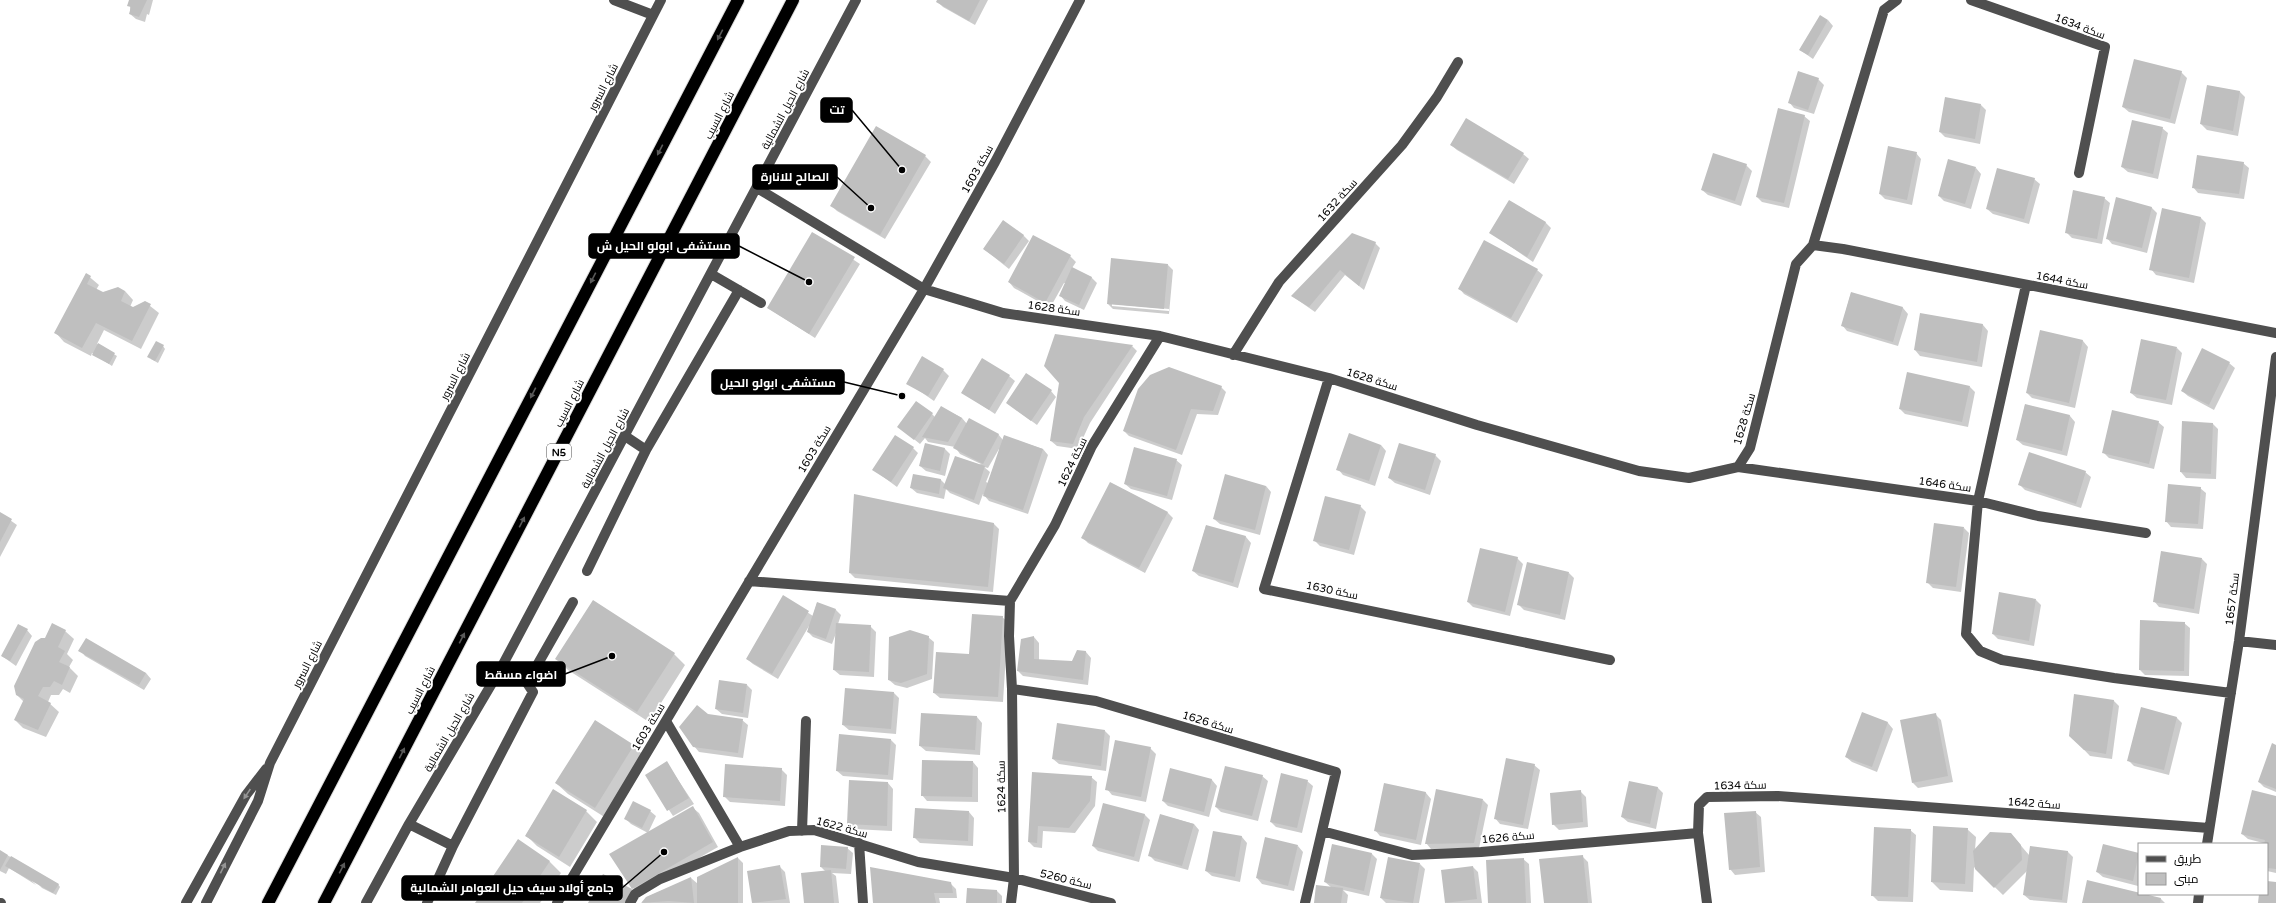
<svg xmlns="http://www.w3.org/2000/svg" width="2276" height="903" viewBox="0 0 2276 903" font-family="'Varela Round',Cairo,sans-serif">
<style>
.shadow{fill:#0003;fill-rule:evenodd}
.building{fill:#bfbfbf}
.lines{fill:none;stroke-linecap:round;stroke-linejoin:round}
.highway-casing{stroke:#dbdbdb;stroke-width:14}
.minor{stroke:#4f4f4f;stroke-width:10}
.highway{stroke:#000;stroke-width:12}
.oneway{fill:#595959}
.oneway2{fill:#959595}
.labels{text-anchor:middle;stroke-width:4;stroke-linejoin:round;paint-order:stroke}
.shield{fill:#fff;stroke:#4c4c4c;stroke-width:1}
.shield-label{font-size:10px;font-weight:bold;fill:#000}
.street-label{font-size:11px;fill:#000;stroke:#fff}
.leader{fill:none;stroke:#000;stroke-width:1.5}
.callout-dot{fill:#000;stroke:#fff;stroke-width:1.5}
.callout{fill:#000;stroke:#000;stroke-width:1.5}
.callout-label{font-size:12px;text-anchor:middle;font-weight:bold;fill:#fff}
</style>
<rect width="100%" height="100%" fill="#fff"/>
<!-- shadow -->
<path class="shadow" d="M130,0h23l-4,15 -2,-1 -2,8 -9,-3 -6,-5z
M939,0h49l-13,25 -32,-18 -5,-5z
M1828,20l5,6 -20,33 -13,-9z
M2181,72l6,6 -12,46 -46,-12 -6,-5z
M1818,79l6,6 -10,29 -20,-6 -5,-6z
M2208,86l32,6 5,5 -7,39 -31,-6 -6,-6z
M1981,105l5,5 -6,34 -35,-7 -5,-5z
M1804,116l6,5 -21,87 -27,-6 -5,-5z
M2162,128l6,5 -10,46 -30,-7 -6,-5z
M1451,145l72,9 6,5 -15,25 -57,-34z
M1916,153l5,6 -9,46 -27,-6 -5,-5z
M925,156l6,6 -46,77 -48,-28 -6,-6z
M2243,163l6,5 -5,31 -46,-6 -5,-6z
M1746,165l6,6 -11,35 -33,-11 -6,-5z
M1976,168l5,6 -10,35 -27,-8 -5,-5z
M2034,179l6,5 -11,40 -36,-10 -6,-5z
M2104,198l6,5 -8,41 -30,-6 -6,-6z
M2117,198l35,10 5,5 -10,40 -35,-9 -5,-6z
M2163,210l38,8 5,5 -12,60 -38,-8 -5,-6z
M1545,222l6,6 -18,34 -42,-29z
M813,233l47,31 -45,74 -47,-30z
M1023,235l6,6 -20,28 -25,-20z
M1375,243l5,5 -16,42 -19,-15 -30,37 -23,-16z
M1070,256l6,6 -4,6 19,9 6,6 -13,27 -19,-9 -5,-6 6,-12h-2l-14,25 -36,-20 -5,-6z
M1168,265l5,5 -4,44 -56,-5 -5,-5zM1112,304l57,5v2l-57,-5z
M1537,270l6,5 -26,48 -53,-29 -5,-6z
M86,274l13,11 -3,5 7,3 22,-2 8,9 -3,7 3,1 12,-6 14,11 -18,36 -37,-19 -7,14 20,12 -5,10 -20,-13 -1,3 -27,-14 -8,-9z
M1851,293l52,15 5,6 -10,32 -51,-15 -5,-6z
M1921,314l62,11 5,6 -6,36 -62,-11 -5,-6z
M2040,332l43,9 5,6 -13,61 -43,-10 -5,-5z
M163,346l2,3 -7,14 -7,-4z
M1132,346l5,5 -47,72 -12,26 -21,-3 -6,-5z
M2177,348l5,5 -10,52 -35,-7 -6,-5z
M2229,363l6,5 -21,42 -26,-14 -6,-5z
M943,370l6,6 -15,25 -26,-18z
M1009,376l6,5 -20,33 -33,-22z
M1221,387l5,5 -8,23 -21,-1 -15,41 -53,-19 -5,-5z
M1970,387l5,5 -7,35 -63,-13 -5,-5z
M1051,391l5,6 -19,28 -30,-22z
M2025,405l45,11 5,6 -8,34 -44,-11 -6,-5z
M941,407l21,11 5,6 31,10 5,6 1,-4 39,13 5,6 -20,59 -39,-13 -6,-7 -4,11 -29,-12 -4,-4 -2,10 -27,-6 -6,-5 3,-13 27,5 5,5 35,-21 -21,-10 -5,-7 -27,-5 -3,-4 -5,6 -21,-17 33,-13 3,3zM999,449h1l-12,34 -2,-1 4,-10 -6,-5 4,1z
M2158,422l6,5 -10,42 -45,-11 -6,-6z
M2183,422l30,2 5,5 -2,50 -30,-1 -5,-6z
M926,444l19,5 5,5 -5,22 -19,-5 -6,-5z
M1381,445l5,6 -11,35 -32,-11 -5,-6z
M913,448l5,5 -21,34 -23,-17z
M1435,455l6,6 -11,34 -35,-12 -6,-5z
M1176,460l6,5 -10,35 -41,-11 -6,-5z
M2085,472l6,5 -10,31 -56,-18 -6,-6z
M1111,483l57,30 5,5 -28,55 -57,-30 -5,-5z
M1266,486l5,6 -11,43 -40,-11 -6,-5z
M2200,488l6,5 -3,36 -32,-2 -5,-6z
M855,495l139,29 5,5 -6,63 -138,-14 -5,-5z
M1360,506l6,6 -12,43 -34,-9 -6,-6z
M0,513l17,12 -17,32z
M1206,526l40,11 5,6 -13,45 -39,-12 -6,-5z
M1964,528l5,5 -8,59 -28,-4 -6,-6z
M1517,558l6,6 -13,52 -37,-9 -5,-5z
M2202,559l5,5 -8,50 -40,-7 -5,-6z
M1569,573l5,5 -9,42 -41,-10 -6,-6z
M784,597l29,19 4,-13 19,7 5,5 -3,9 32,2 6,6 -2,45 -34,-2 -6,-5 2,-37 -4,11 -19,-7 -5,-5 1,-6 -31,53 -25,-15 -6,-5z
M2036,600l5,5 -7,41 -36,-7 -5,-5z
M593,602l81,52 11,11 -36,57 -81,-52 -11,-11z
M1002,617l6,5 -5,80 -63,-4 -6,-5z
M2184,623l6,5 -1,48 -44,-1 -5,-5z
M27,630l5,6 -16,30 -14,-10z
M65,631l9,8 -7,15 6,6 -4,7 9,9 -8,17 -7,-4 -4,6h-8l-3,7 11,10 -13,25 -23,-9 -8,-8 9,-18 -7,-7 28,-56z
M928,637l6,5 -2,37 -25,9 -12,-3 -6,-5z
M1034,637l5,6v17l33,2 6,-11 8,1 5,6 -3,27 -65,-9 -5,-5 4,-31z
M80,650l66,23 5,6 -7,11 -59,-34z
M747,685l5,5 -4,28 -26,-4 -6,-5z
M894,693l5,5 -3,36 -47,-4 -6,-5z
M2113,700l6,6 -7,53 -22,-3 -20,-21z
M2141,709l36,9 5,5 -13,52 -35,-9 -6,-6z
M1862,714l26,9 5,6 -16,43 -25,-10 -6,-5z
M707,715l35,5 6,5 -5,33 -44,-6 -5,-6z
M1936,715l5,5 12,62 -35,6 -5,-5z
M977,717l5,6 -2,32 -54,-4 -6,-5z
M1105,731l5,5 -4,35 -47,-7 -6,-5z
M891,740l5,5 -3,35 -50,-4 -6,-5z
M634,746l11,11 -39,61 -38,-24 -12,-11z
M2276,746v46l-12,-5 -5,-5z
M1150,748l6,6 -10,48 -34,-7 -5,-6z
M973,762l5,6v34l-51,-1 -5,-6z
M667,763l27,41 -21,12 -27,-41z
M1534,765l6,5 -12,59 -28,-5 -5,-6z
M781,769l6,6 -2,31 -55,-4 -6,-6z
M1171,769l41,11 5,6 -8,31 -41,-11 -5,-5z
M1033,773l58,4 6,5 -2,24 -20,27 -32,-2 -1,17 -8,-1 -5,-5z
M1262,776l6,5 -10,40 -37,-9 -5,-5z
M850,781l38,2 5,6 -1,42 -39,-2 -5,-6z
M1307,781l6,5 -11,47 -26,-6 -5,-5z
M1630,782l28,6 5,5 -7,36 -28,-7 -6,-5z
M1385,784l41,9 5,6 -10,46 -41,-9 -5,-6z
M553,791l33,20 11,11 -27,45 -33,-21 -11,-11z
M1580,791l6,6 2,30 -29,3 -6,-6z
M2276,797v76l-9,-2v-27l-19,-5 -6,-5z
M1483,800l5,5 -9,43 -48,1 -5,-6z
M1104,804l41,11 5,5 -11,42 -41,-11 -5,-5z
M693,808l6,5 19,34 -80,46 -5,-5z
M916,809l53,3 5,6 -1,28 -53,-3 -6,-6z
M650,811l6,5 -8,17 -17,-9 -6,-6z
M1755,812l6,5 4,55 -30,3 -5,-6z
M1161,815l33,9 5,6 -11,40 -33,-9 -5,-5z
M1967,829l9,8 -1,13 36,-16 18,21 39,-3 5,5 -6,46 -37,-3 -6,-5 3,-24 -24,24 -29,-28 -1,25 -33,-2 -8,-8z
M1910,830l6,5 -3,67 -35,-1 -6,-6z
M1214,832l28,5 5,6 -7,39 -28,-6 -6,-5z
M519,841l31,21 11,11 -21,30h-63z
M1333,845l39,9 5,5 -8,37 -26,-6 5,5 -1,8h-32l17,-15 -7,-6z
M2103,845l36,9 -1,32 -35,-9 -6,-5z
M1298,846l5,6 -9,39 -32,-7 -5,-6z
M847,848l6,5 -2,21 -19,-1 4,3 3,27h-34l20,-32 -4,-4z
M0,851l58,33 2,3 -4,8 -14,-7 -8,-8 -2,1 4,4 -27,-17 -3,6 -6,-3z
M1582,856l6,6 4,41h-47z
M738,858l5,5v40h-100l4,-6 44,-19 7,6z
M1523,859l6,5 2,39h-42z
M1420,864l5,5 -6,34h-33l-5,-5z
M779,866l6,6 5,31h-37l-5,-31z
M1473,867l5,5 4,31h-36z
M950,883l6,6 1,9h-18l1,5h-66z
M997,891l5,5v7h-35z
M2140,894l21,5 4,4h-82z"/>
<!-- building -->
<path class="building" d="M129,0h18l-8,17 -10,-3 2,-7 -4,-1z
M937,0h43l-11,21 -33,-19z
M1820,15l8,5 -20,35 -9,-5z
M2134,59l48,12 -12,48 -48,-12z
M1798,71l21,7 -11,32 -20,-7z
M2207,85l33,6 -7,40 -33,-7z
M1945,97l36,7 -6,35 -36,-7z
M1778,108l27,7 -21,88 -28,-6z
M1466,118l58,35 -16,26 -58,-34z
M2132,120l31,7 -10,47 -32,-7z
M876,126l50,29 -46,80 -50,-29z
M1888,146l29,6 -10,48 -28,-6z
M1713,153l34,11 -12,37 -34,-11z
M2197,155l47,7 -5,32 -47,-6z
M1948,159l28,8 -11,37 -27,-8z
M1997,168l38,10 -11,41 -38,-10z
M2073,190l32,7 -8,42 -32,-6z
M2116,197l36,10 -10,41 -36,-9z
M1509,200l37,22 -19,35 -38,-24z
M2162,208l39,9 -12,61 -40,-8z
M1003,220l21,15 -20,29 -21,-15z
M812,232l43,25 -46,77 -42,-26z
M1352,233l24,9 -17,44 -19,-16 -31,37 -18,-11z
M1033,235l38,20 -26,48 -37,-21z
M1484,240l54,29 -27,49 -53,-29z
M1111,258l57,6 -4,45 -57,-5z
M1072,267l20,10 -13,28 -20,-9z
M86,273l5,3 -4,8 16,8 15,-5 7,4 -4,10 12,6 12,-6 6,3 -19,37 -36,-18 -14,25 -28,-15z
M1851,292l52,15 -10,35 -52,-16z
M1920,313l63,11 -6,38 -63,-12z
M2040,330l43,10 -14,63 -43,-10z
M1055,334l78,11 -49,72 -11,27 -23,-3 9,-58 -15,-17z
M2141,339l36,8 -11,53 -36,-7z
M156,341l8,4 -9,16 -8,-4z
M98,343l17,10 -6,11 -17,-9z
M2202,348l28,14 -21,43 -28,-14z
M922,356l22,13 -16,27 -22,-12z
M982,358l28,17 -21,35 -28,-17z
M1169,367l53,19 -9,25 -22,-2 -15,41 -53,-19 15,-42 12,-14z
M1907,372l63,14 -8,36 -63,-13z
M1026,373l26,17 -21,31 -25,-18z
M916,401l17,12 -19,27 -17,-13z
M2025,404l45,11 -8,36 -46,-11z
M941,406l21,12 -14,24 -26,-5z
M2112,410l47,11 -10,43 -47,-11z
M969,418l30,16 -16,30 -30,-16z
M2182,421l31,2 -2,51 -31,-2z
M1349,433l32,12 -12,36 -33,-11z
M895,435l19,12 -23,35 -19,-12z
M1004,435l39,14 -20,61 -40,-14z
M925,443l20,5 -5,23 -21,-5z
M1399,443l37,11 -11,36 -37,-12z
M1134,447l43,12 -10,37 -43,-12z
M2029,452l57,19 -10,33 -58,-19z
M955,456l30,10 -11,34 -31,-12z
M913,474l28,5 -2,15 -29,-6z
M1225,474l41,12 -11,44 -42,-11z
M1110,482l58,30 -29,56 -58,-30z
M2168,484l33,3 -3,37 -33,-2z
M854,494l140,29 -6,64 -139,-14z
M1325,496l36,9 -12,45 -36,-9z
M0,512l12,7 -12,23z
M1934,523l30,4 -8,60 -30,-4z
M1206,525l40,11 -13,47 -41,-12z
M1480,548l38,9 -13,55 -38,-10z
M2161,551l41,7 -8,51 -41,-7z
M1527,562l42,10 -9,43 -43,-10z
M1999,592l37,7 -7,42 -37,-7z
M783,595l26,16 -37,63 -26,-15z
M593,600l82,53 -38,59 -82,-53z
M817,602l19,7 -10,30 -19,-7z
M972,614l31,2 -5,81 -65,-4 3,-41 33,2z
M2140,620l45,2 -1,49 -45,-1z
M52,623l14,7 -8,17 7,4 -6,11 11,5 -8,18 -8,-4 -4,6h-7l-5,9 13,7 -13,27 -24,-10 10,-21 -8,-4 -2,-9 21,-44 6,-4h4z
M836,623l35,2 -2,47 -36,-2z
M18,624l10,5 -18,32 -9,-5z
M910,630l19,6 -2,38 -26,9 -13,-3 1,-43z
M1034,636v23l38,2 5,-11 9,1 -3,29 -66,-9 4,-32z
M86,638l60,35 -7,12 -61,-34z
M719,680l28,4 -4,29 -28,-4z
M845,688l49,4 -3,37 -49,-4z
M2074,694l40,6 -8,54 -22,-4 -15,-14z
M697,705l11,9 35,5 -5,34 -45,-6 -14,-20z
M2141,707l36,10 -13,53 -37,-9z
M1862,712l26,10 -16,45 -27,-10z
M921,713l56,3 -2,34 -56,-4z
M1936,713l12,63 -36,7 -12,-63z
M595,720l39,25 -39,63 -40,-25z
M1057,723l48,7 -4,36 -49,-7z
M839,734l52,5 -3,36 -52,-4z
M1115,740l36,7 -10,50 -36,-7z
M2272,743l4,2v44l-18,-7z
M1506,758l29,6 -12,61 -29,-6z
M922,760l51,1 -1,36 -51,-1z
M667,761l22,37 -22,13 -22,-36z
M725,764l57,4 -2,33 -57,-4z
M1225,766l38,9 -11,41 -37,-9z
M1170,768l42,11 -8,33 -42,-11z
M1032,772l60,4 -2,25 -21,27 -31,-2 -1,17 -9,-1z
M1281,773l27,7 -11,48 -27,-6z
M849,780l39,2 -1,44 -40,-2z
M1629,781l29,6 -8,37 -29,-7z
M1384,783l42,9 -10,48 -42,-9z
M553,789l34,21 -28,47 -34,-21z
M1436,789l47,10 -9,44 -49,1z
M1581,790l2,32 -31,3 -2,-32z
M2252,790l24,6v73l-9,-1v-24h-3l1,-4 -24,-6z
M633,801l18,9 -9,18 -18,-9z
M1103,803l42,11 -11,43 -42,-11z
M693,806l20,36 -81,47 -23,-35z
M915,808l54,3 -1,30 -55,-3z
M1756,811l4,56 -31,3 -5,-57z
M1160,814l34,10 -12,42 -34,-10z
M1933,826l35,2 -3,56 -34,-2z
M1874,827l37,2 -3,68 -37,-1z
M1213,831l29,5 -7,41 -30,-6z
M1990,832l21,1 10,12 1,15 -28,28 -19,-19 -2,-18z
M1265,837l33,8 -10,41 -32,-8z
M518,839l32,22 -28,42h-47z
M1332,844l40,9 -8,38 -40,-9z
M2103,844l36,9 -6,28 -37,-9z
M821,845l27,2 -2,22 -26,-2z
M2030,846l38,5 -6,49 -39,-5z
M0,850l8,5 -8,15z
M1583,855l5,48h-44l-5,-44z
M11,856l48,28 -6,9 -48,-27z
M738,857v46h-41v-26z
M1388,857l32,6 -7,40 -33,-5z
M1524,858l2,45h-38l-2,-43z
M780,865l6,34 -34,4 -5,-32z
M1473,866l4,33 -32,4 -4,-33z
M870,867l81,15 2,11h-19l2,10h-63z
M831,870l3,33h-30l-3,-30z
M603,874l29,15 -7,14h-37z
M691,877l3,26 -26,-2 -27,2 5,-6z
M2087,880l74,18 -1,5h-78z
M2267,881l9,1v21h-18l1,-9h8z
M1316,885l27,3 -2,15h-27z
M967,888l30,2v13h-31z"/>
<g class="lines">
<!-- highway casing -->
<g class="highway-casing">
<path id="highway" d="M268,903l470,-903
M324,903l469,-903"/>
</g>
<!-- minor -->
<path class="minor" d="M614,0l39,15
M1971,0l134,47 -26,126
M757,188l167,101 79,24 157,23 169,42 148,47 162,46 50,7 49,-11 12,-19 46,-184 17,-19 30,4 433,84
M1813,245l71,-235 13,-10
M711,274l50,29
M2026,285l-48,216 -12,133 14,17 22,9 112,18 117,15
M1233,355l46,-73 123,-137 35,-48 21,-35
M1329,378l-65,211 346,71
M625,436l21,14
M1738,467l240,34 60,15 108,17
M587,571l59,-121 93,-160
M749,581l261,20
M2239,641l37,4
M527,683l46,-81
M1012,689l84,12 240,71 -31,131
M666,721l74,126
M409,824l44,22 80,-154 -6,-9 -26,-15
M802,831l4,-110
M1322,831l90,24 69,-3 217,-19
M859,843l4,60
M2207,844l32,-203 37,-284
M0,903h1
M186,903l60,-108 20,-26
M206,903l52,-102 12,-38 391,-763
M366,903l43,-79 92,-156 355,-668
M427,903l26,-57
M557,903l367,-614 71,-127 85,-162
M630,903l5,-9 25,-15 80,-32 49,-16 25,-1 104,32 96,16 97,25
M1011,903l3,-25 -2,-189 -3,-53 1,-35 45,-76 37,-79 68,-110
M1707,903l-9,-70 1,-28 8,-8 71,-1 431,32
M2198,903l1,-9"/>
<!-- highway -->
<use href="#highway" class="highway"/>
</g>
<!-- one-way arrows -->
<defs><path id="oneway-solid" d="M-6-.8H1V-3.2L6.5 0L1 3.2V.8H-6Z"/></defs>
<g class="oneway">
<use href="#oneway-solid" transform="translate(720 35) rotate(117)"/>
<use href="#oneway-solid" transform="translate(660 150) rotate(117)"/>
<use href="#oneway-solid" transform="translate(593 278) rotate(117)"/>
<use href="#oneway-solid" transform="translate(533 393) rotate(117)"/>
<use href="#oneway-solid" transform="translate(522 522) rotate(-63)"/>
<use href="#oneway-solid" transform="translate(462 638) rotate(-63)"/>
<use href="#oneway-solid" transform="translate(402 753) rotate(-63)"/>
<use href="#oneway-solid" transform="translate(342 868) rotate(-63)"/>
</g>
<g class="oneway2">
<use href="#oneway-solid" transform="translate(247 794) rotate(124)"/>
<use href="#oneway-solid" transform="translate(223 868) rotate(-64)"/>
</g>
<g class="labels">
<!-- shield labels -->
<rect class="shield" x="547" y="444" width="24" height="16" rx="3"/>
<g class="shield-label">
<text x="559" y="456">N5</text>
</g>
<!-- street labels -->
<g class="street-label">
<text transform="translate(2080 26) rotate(21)" y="4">سكة 1634</text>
<text transform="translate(603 87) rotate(-63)" y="4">شارع السرور</text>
<text transform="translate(785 109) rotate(-62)" y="4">شارع الحيل الشمالية</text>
<text transform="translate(719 115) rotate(-63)" y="4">شارع السيب</text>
<text transform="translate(977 169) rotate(-61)" y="4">سكة 1603</text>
<text transform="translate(1337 200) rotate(-48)" y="4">سكة 1632</text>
<text transform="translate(2062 280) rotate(11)" y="4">سكة 1644</text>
<text transform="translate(1054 308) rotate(8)" y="4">سكة 1628</text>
<text transform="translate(455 376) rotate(-63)" y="4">شارع السرور</text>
<text transform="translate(1372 379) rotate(17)" y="4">سكة 1628</text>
<text transform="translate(569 403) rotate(-63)" y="4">شارع السيب</text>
<text transform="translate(1744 419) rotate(-74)" y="4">سكة 1628</text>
<text transform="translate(605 448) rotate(-62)" y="4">شارع الحيل الشمالية</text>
<text transform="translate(814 449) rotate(-59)" y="4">سكة 1603</text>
<text transform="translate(1072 462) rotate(-64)" y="4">سكة 1624</text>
<text transform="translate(1945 484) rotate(8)" y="4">سكة 1646</text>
<text transform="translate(1332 590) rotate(12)" y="4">سكة 1630</text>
<text transform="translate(2232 599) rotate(-83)" y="4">سكة 1657</text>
<text transform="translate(307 664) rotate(-63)" y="4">شارع السرور</text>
<text transform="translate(420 690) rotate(-63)" y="4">شارع السيب</text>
<text transform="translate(1208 722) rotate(17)" y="4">سكة 1626</text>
<text transform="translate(648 727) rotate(-59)" y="4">سكة 1603</text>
<text transform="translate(449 732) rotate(-60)" y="4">شارع الحيل الشمالية</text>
<text transform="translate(1740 785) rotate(-1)" y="4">سكة 1634</text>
<text transform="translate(1001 787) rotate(-91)" y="4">سكة 1624</text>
<text transform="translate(2034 803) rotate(4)" y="4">سكة 1642</text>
<text transform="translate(842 827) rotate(15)" y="4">سكة 1622</text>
<text transform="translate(1508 837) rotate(-5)" y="4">سكة 1626</text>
<text transform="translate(1066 879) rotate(14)" y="4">سكة 5260</text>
</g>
</g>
<!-- callouts -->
<path class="leader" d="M902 170L852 110M871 208L837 177M809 282L739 246M902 396L844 382M612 656L565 674M664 852L622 888"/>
<g class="callout-dot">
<circle cx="902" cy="170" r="4"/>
<circle cx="871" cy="208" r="4"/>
<circle cx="809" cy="282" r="4"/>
<circle cx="902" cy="396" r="4"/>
<circle cx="612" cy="656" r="4"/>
<circle cx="664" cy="852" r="4"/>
</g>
<g class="callout">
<rect x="821" y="98" width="31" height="24" rx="4"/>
<rect x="753" y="165" width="84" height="24" rx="4"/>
<rect x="589" y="234" width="150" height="24" rx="4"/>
<rect x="712" y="370" width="132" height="24" rx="4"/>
<rect x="477" y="662" width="88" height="24" rx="4"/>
<rect x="402" y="876" width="220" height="24" rx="4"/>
</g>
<g class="callout-label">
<text x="837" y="114">تت</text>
<text x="795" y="181">الصالح للانارة</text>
<text x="664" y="250">مستشفى ابولو الحيل ش</text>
<text x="778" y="387">مستشفى ابولو الحيل</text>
<text x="521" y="679">اضواء مسقط</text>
<text x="512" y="892">جامع أولاد سيف حيل العوامر الشمالية</text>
</g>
<!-- legend -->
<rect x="2138" y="843" width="130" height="52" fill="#ffffff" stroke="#999999"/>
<rect x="2146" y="856" width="20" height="6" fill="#4f4f4f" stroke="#999999"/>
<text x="2174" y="863" font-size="12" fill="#000000">طريق</text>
<rect x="2146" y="873" width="20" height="12" fill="#bfbfbf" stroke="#999999"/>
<text x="2174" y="883" font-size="12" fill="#000000">مبنى</text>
</svg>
